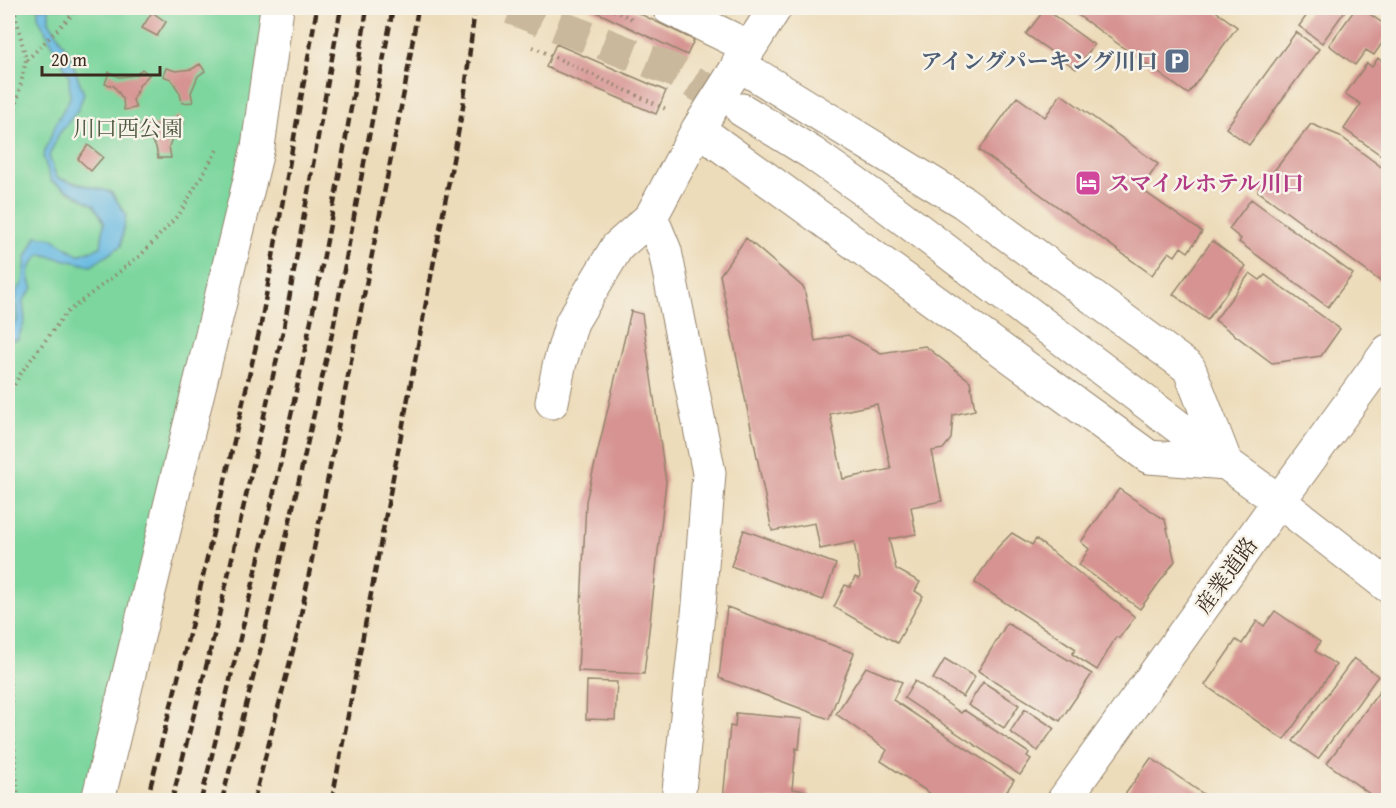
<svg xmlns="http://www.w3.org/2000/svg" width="1396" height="808" viewBox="0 0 1396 808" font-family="'Gentium Book Plus','Noto Serif JP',serif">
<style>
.green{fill:#7cd69d;stroke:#5c805e;stroke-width:1.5}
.water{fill:#66b9e2;stroke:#507280;stroke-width:1.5}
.building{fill:#d69391;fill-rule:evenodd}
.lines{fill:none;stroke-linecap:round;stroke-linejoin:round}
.minor-tunnel{stroke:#c9b89b;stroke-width:33;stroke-dasharray:33 16;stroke-linecap:butt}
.minor-casing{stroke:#94836c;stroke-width:35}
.path{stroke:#94836c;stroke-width:4;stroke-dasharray:1.5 4.5;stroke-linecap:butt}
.minor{stroke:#fff;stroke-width:33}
.rail{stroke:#3b2a1e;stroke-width:4.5;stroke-dasharray:9 4.5;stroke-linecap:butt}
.labels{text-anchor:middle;stroke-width:5;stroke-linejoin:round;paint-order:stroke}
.service-label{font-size:22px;font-weight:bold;fill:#4e5e75;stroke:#f7f3e8;text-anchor:end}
.park-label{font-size:22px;fill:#4b553e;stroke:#f7f3e8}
.hotel-label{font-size:22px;font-weight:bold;fill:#b23c85;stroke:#f7f3e8;text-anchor:start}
.street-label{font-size:22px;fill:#3b2a1e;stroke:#f7f3e8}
</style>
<rect width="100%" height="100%" fill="#f7f3e8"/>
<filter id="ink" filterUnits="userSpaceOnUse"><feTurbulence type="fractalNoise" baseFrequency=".0167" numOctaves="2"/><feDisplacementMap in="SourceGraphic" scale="12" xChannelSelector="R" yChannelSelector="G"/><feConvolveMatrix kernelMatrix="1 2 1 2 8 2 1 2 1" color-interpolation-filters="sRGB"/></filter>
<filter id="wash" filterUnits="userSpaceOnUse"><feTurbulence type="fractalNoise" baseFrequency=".008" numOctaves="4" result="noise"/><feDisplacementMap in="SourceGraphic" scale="24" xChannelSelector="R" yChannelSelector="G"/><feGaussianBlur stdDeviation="1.35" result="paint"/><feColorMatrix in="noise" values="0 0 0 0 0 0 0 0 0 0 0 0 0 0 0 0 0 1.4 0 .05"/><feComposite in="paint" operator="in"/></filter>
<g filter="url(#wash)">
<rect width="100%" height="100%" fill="#eddcba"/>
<!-- green -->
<path class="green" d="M8,8h258l-16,127 -162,665h-80z"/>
<!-- water -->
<path class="water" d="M38,8h11v13l20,32 15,41 -6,16 -19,24 -10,22 8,22 54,14 15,22 -5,32 -30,20 -50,-12c-12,11 -15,19 -8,34l-10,13 2,20 -7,18 -10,2v-11l9,-9 -1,-30 7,-8 3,-26 10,-21 16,2 26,17 23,-8 3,-25 -10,-17 -43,-24 -8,-25 14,-35 13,-23 -1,-22 -31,-59z"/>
<g id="blocks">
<!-- building -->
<path class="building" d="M588,8h40l66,32 -7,15z
M1068,8h147l-2,1 24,18 -49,67z
M1312,8h35l-25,35 -23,-17z
M1356,8h5l27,19v7l-14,21 -8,-5 -11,15 -26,-20z
M1045,9l49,36 -18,24 -50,-35z
M152,12l14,10 -9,14 -15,-8z
M1296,32l23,17 -70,96 -23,-17z
M556,44l110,47 -10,23 -110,-47z
M1378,58l10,8v94l-44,-31 17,-25 -16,-10 22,-31 5,4z
M200,64l5,7 -7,5 -7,17 2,9 -11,1 -2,-10 -9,-14 -8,-3 3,-8 10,3 16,-2z
M142,69l7,6 -9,9 -7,16 3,8 -12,2 -1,-11 -9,-13 -9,-2 4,-12 10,5 17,-2z
M1061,94l97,70 -17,25 61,43 -14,20 -7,-5 -6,9 -6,-4 -17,23 -173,-125 38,-53 28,20z
M178,116l6,8 -9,7 -6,15 2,12h-13l-2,-11 -8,-12 -10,-3 5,-11 10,5 16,-3z
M1311,124l29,12 48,36v96l-8,13 -122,-90z
M88,145l15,12 -12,14 -13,-12z
M1251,199l102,75 -25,33 -89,-65 2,-3 -12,-10z
M746,238l58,50 11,53 33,-6 33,18 44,-7 45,35 5,29 -22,5 -2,24 -8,10 -11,2 10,50 -31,6 5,27 -27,5 7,30 24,13 -5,9 8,5 -26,47 -63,-36 11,-22 5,2 5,-10 4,2 1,-3 -6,-34 -34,7 -5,-26 -43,8 -52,-256zM877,404l14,65 -48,10 -13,-65z
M1212,241l34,25 -39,54 -34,-26z
M1250,273l10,7 5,-5 75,54 -19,27 -49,7 -57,-43z
M631,311l11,3 24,168 -22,192 -66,-3 8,-170z
M1119,489l46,31 10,41 -35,48 -61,-44 10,-16 -8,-7z
M744,530l92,34 -13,36 -92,-34z
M1012,533l20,12 4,-6 99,78 -16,21 -3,-1 -19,33 -25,-16 4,-5 -101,-66 2,-5 21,-31z
M727,607l127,46 -25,66 -110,-41z
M1275,611l45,31 -5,9 21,14 -52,75 -79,-55 31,-45 6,4 15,-23 7,5z
M1007,623l85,51 -32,47 -82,-50z
M1354,658l24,18 -60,83 -25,-18z
M945,659l30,18 -12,20 -30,-18z
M866,667l36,15 -9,18 121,80 -13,20h-61l-59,-39 6,-11 -51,-36z
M587,681l30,1 -2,38 -29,-1z
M915,681l46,32 3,-3 65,43 -2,3 4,3 -11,16 -116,-77z
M983,682l36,23 -15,23 -36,-23z
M1384,685l4,3v112h-10l-51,-37z
M1025,709l29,19 -16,23 -28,-19z
M736,713l66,6 -3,30 -3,-1 -4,41 16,2v9h-85l7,-74 5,1z
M1151,758l61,42h-91z"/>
</g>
</g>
<g filter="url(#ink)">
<use href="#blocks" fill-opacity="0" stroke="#94836c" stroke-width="1.5"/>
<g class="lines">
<!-- minor-tunnel -->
<path class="minor-tunnel" d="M511,8l161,62 70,40"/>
<!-- minor casing -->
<g class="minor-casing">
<path id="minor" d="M669,8l80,39
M742,110l70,43 79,56 335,254 53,38 109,85
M698,129l451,328 77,6 -37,-95 -226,-166 -225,-138
M651,217l14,34 44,222 -10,132 -21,195
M552,402l7,-36 13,-44 45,-75 34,-30 47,-88 77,-121
M98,800l160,-653 19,-139
M1064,800l215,-299 109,-150"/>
</g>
<!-- path -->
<path class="path" d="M608,8l27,12
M533,47l135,63
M27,60l52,-52
M8,144l18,-84 -12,-52
M8,395l15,-25 43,-57 75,-58 39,-42 37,-63
M8,653l10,147"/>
<!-- minor -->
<use href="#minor" class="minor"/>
<!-- rail -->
<path class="rail" d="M147,800l47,-185 67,-291 56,-316
M172,800l46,-180 66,-293 57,-319
M201,800c64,-262 126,-525 166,-792
M222,800l43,-169 67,-297 61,-326
M254,800l43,-165 108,-548 13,-79
M332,800l131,-693 12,-99"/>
</g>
</g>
<!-- icons -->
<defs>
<g id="parking-square" transform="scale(1.35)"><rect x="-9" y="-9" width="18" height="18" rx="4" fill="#5c6f8a" stroke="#f7f3e8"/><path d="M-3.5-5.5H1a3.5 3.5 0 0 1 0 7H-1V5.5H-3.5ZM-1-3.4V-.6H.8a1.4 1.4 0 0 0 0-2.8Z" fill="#fff"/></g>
<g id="hotel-square" transform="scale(1.35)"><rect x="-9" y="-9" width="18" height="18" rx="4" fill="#d1479c" stroke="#f7f3e8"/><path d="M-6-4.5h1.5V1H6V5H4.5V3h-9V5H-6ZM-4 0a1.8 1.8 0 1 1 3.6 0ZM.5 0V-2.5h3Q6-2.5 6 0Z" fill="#fff"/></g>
</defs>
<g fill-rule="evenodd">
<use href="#parking-square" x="1177" y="61"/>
<use href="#hotel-square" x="1088" y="183"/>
</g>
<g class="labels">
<!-- service labels -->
<g class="service-label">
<text x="1158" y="69">アイングパーキング川口</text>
</g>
<!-- park labels -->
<g class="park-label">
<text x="128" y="136">川口西公園</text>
</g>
<!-- hotel labels -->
<g class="hotel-label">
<text x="1108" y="191">スマイルホテル川口</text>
</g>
<!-- street labels -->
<g class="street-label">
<text transform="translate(1226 575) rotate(-54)" y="8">産業道路</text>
</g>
</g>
<!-- margin -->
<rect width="1396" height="808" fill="none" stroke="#f7f3e8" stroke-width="30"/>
<!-- scale -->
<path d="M42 66v9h118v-9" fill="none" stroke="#3b2a1e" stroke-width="3"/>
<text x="51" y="66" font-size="18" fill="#3b2a1e" stroke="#f7f3e8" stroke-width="4.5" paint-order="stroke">20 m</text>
</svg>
